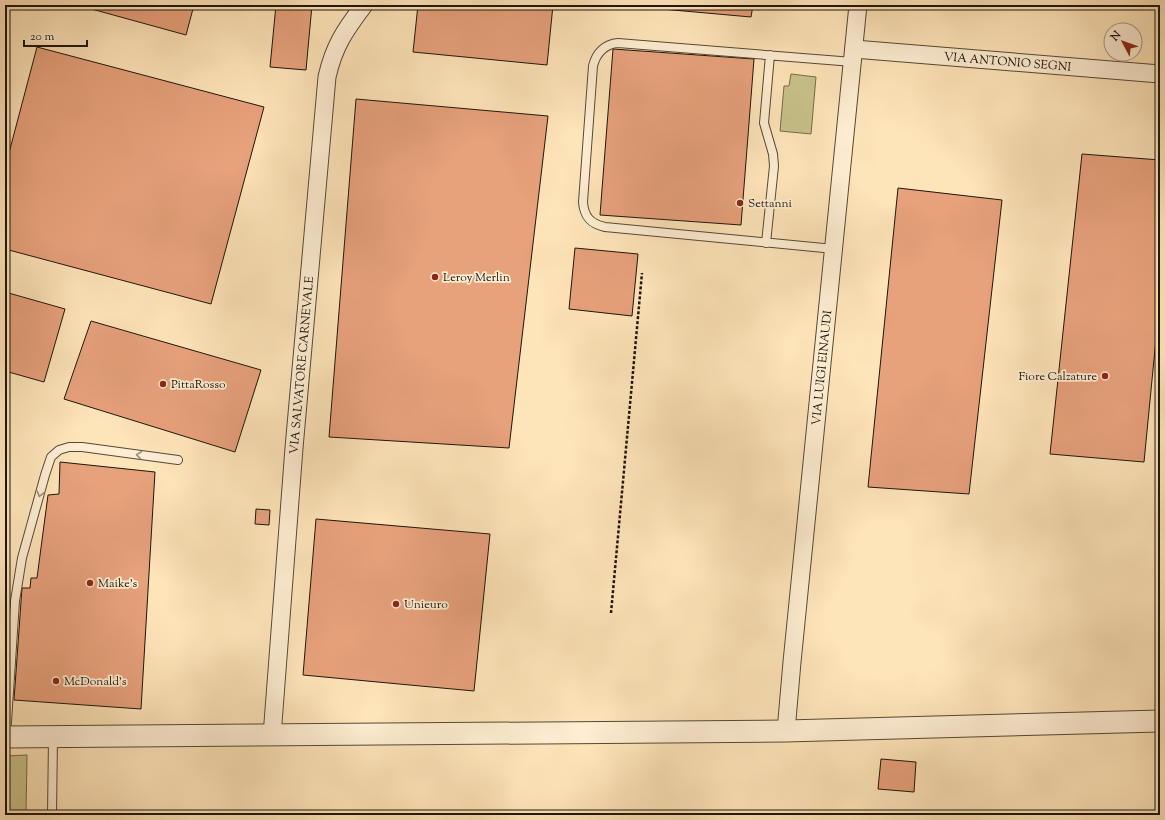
<svg xmlns="http://www.w3.org/2000/svg" width="1165" height="820" viewBox="0 0 1165 820" font-family="'Sorts Mill Goudy',serif">
<style>
.green{fill:#c8c28a;stroke:#726c4a}
.building{fill:#e7a17b;stroke:#1d150a}
.lines{fill:none;stroke-linecap:round;stroke-linejoin:round}
.service-casing{stroke:#554936;stroke-width:10}
.minor-casing{stroke:#554936;stroke-width:19}
.tertiary-casing{stroke:#554936;stroke-width:23}
.path{stroke:#1d150a;stroke-width:2.5;stroke-dasharray:3 2;stroke-linecap:butt}
.service{stroke:#feedd2;stroke-width:8}
.minor{stroke:#feedd2;stroke-width:17}
.tertiary{stroke:#feedd2;stroke-width:21}
.oneway{stroke:#998c78}
.poi-dot{fill:#8f2418;stroke:#feedd2;stroke-width:1.5}
.labels{text-anchor:middle;stroke-width:3.5;stroke-linejoin:round;paint-order:stroke}
.street-label{font-size:12px;fill:#1d150a;stroke:#feedd2}
.poi-label{font-size:12px;fill:#1d150a;stroke:#feedd2;text-anchor:start}
</style>
<rect width="100%" height="100%" fill="#fee4b9"/>
<filter id="stains"><feTurbulence type="fractalNoise" baseFrequency=".005" numOctaves="4"/><feColorMatrix values="0 0 0 0 .2 0 0 0 0 .09 0 0 0 0 .02 0 0 0 .5 -.17"/></filter>
<radialGradient id="worn" r=".72"><stop offset=".6" stop-color="#630" stop-opacity="0"/><stop offset="1" stop-color="#630" stop-opacity=".3"/></radialGradient>
<!-- green -->
<path class="green" d="M791,74l25,3 -5,57 -31,-3 4,-45h5z
M27,755l-1,60h-21v-59z"/>
<!-- building -->
<path class="building" d="M77,5h117l-8,30z
M276,5h36l-6,65 -36,-3z
M418,5h135l-6,60 -134,-13z
M617,5h136l-2,12z
M37,47l227,60 -53,197 -206,-55v-81z
M613,49l141,10 -13,166 -141,-10z
M356,99l192,17 -39,332 -180,-11z
M1082,154l78,6v138l-16,164 -94,-8z
M898,188l104,12 -33,294 -101,-7z
M575,248l63,6 -6,62 -63,-7z
M5,292l60,17 -21,73 -39,-11z
M91,321l170,49 -26,82 -171,-53z
M60,462l95,10 -14,237 -127,-9 8,-112h8l1,-10h6l11,-83 11,-1z
M256,509l14,1 -1,15 -14,-1z
M316,519l174,15 -16,157 -171,-16z
M881,759l35,3 -2,30 -36,-3z"/>
<g class="lines">
<!-- service casing -->
<g class="service-casing">
<path id="service" d="M766,243l8,-77 -1,-12 -9,-31 6,-68
M834,249l-229,-22c-14,-3 -21,-10 -22,-25l10,-136c3,-13 12,-22 25,-23l235,19
M6,737l9,-136 7,-43 23,-83 6,-18 8,-7 10,-3h13l96,13
M52,815l1,-77"/>
</g>
<!-- minor casing -->
<g class="minor-casing">
<g id="minor">
<path id="s1" d="M854,49l306,25"/>
<path id="s2" d="M786,731l6,-69 66,-657"/>
<path id="s3" d="M272,736l22,-288 33,-371c7,-31 18,-47 37,-72"/>
</g>
</g>
<!-- tertiary casing -->
<g class="tertiary-casing">
<path id="tertiary" d="M5,737l781,-6 374,-10"/>
</g>
<!-- path -->
<path class="path" d="M611,613l31,-340"/>
<!-- service -->
<use href="#service" class="service"/>
<!-- minor -->
<use href="#minor" class="minor"/>
<!-- tertiary -->
<use href="#tertiary" class="tertiary"/>
</g>
<!-- one-way arrows -->
<defs><path id="oneway-chevron" d="M-2-3.5L2.5 0L-2 3.5" fill="none" stroke-width="1.6" stroke-linecap="round" stroke-linejoin="round"/></defs>
<g class="oneway">
<use href="#oneway-chevron" transform="translate(139 455) rotate(-172)"/>
<use href="#oneway-chevron" transform="translate(40 494) rotate(105)"/>
</g>
<!-- markers -->
<g class="poi-dot">
<circle cx="740" cy="203" r="4"/>
<circle cx="435" cy="277" r="4"/>
<circle cx="1105" cy="376" r="4"/>
<circle cx="163" cy="384" r="4"/>
<circle cx="90" cy="583" r="4"/>
<circle cx="396" cy="604" r="4"/>
<circle cx="56" cy="681" r="4"/>
</g>
<g class="labels">
<!-- street labels -->
<g class="street-label">
<text dy="4" stroke="none"><textPath href="#s1" startOffset="154">VIA ANTONIO SEGNI</textPath></text>
<text dy="4" stroke="none"><textPath href="#s3" startOffset="372">VIA SALVATORE CARNEVALE</textPath></text>
<text dy="4" stroke="none"><textPath href="#s2" startOffset="365">VIA LUIGI EINAUDI</textPath></text>
</g>
<!-- poi labels -->
<g class="poi-label">
<text x="748" y="207">Settanni</text>
<text x="443" y="281">Leroy Merlin</text>
<text x="1097" y="380" text-anchor="end">Fiore Calzature</text>
<text x="171" y="388">PittaRosso</text>
<text x="98" y="587">Maike's</text>
<text x="404" y="608">Unieuro</text>
<text x="64" y="685">McDonald's</text>
</g>
</g>
<!-- margin -->
<rect width="1165" height="820" fill="none" stroke="#fee4b9" stroke-width="20"/>
<rect x="6" y="6" width="1153" height="808" fill="none" stroke="#1d150a" stroke-width="2"/>
<rect x="10" y="10" width="1145" height="800" fill="none" stroke="#1d150a"/>
<!-- north arrow -->
<g transform="translate(1123 42) rotate(311)"><circle r="19" fill="#feedd2" stroke="#a49782"/>
<path d="M0-3L7 15L0 10L-7 15Z" fill="#8f2418"/>
<text y="-6" font-size="11" font-weight="bold" text-anchor="middle" fill="#1d150a">N</text>
</g>
<!-- scale -->
<path d="M24 40v6h63v-6" fill="none" stroke="#1d150a" stroke-width="2"/>
<text x="30" y="40" font-size="12" fill="#1d150a" stroke="#feedd2" stroke-width="3" paint-order="stroke">20 m</text>
<rect width="100%" height="100%" filter="url(#stains)"/>
<rect width="100%" height="100%" fill="url(#worn)"/>
</svg>
